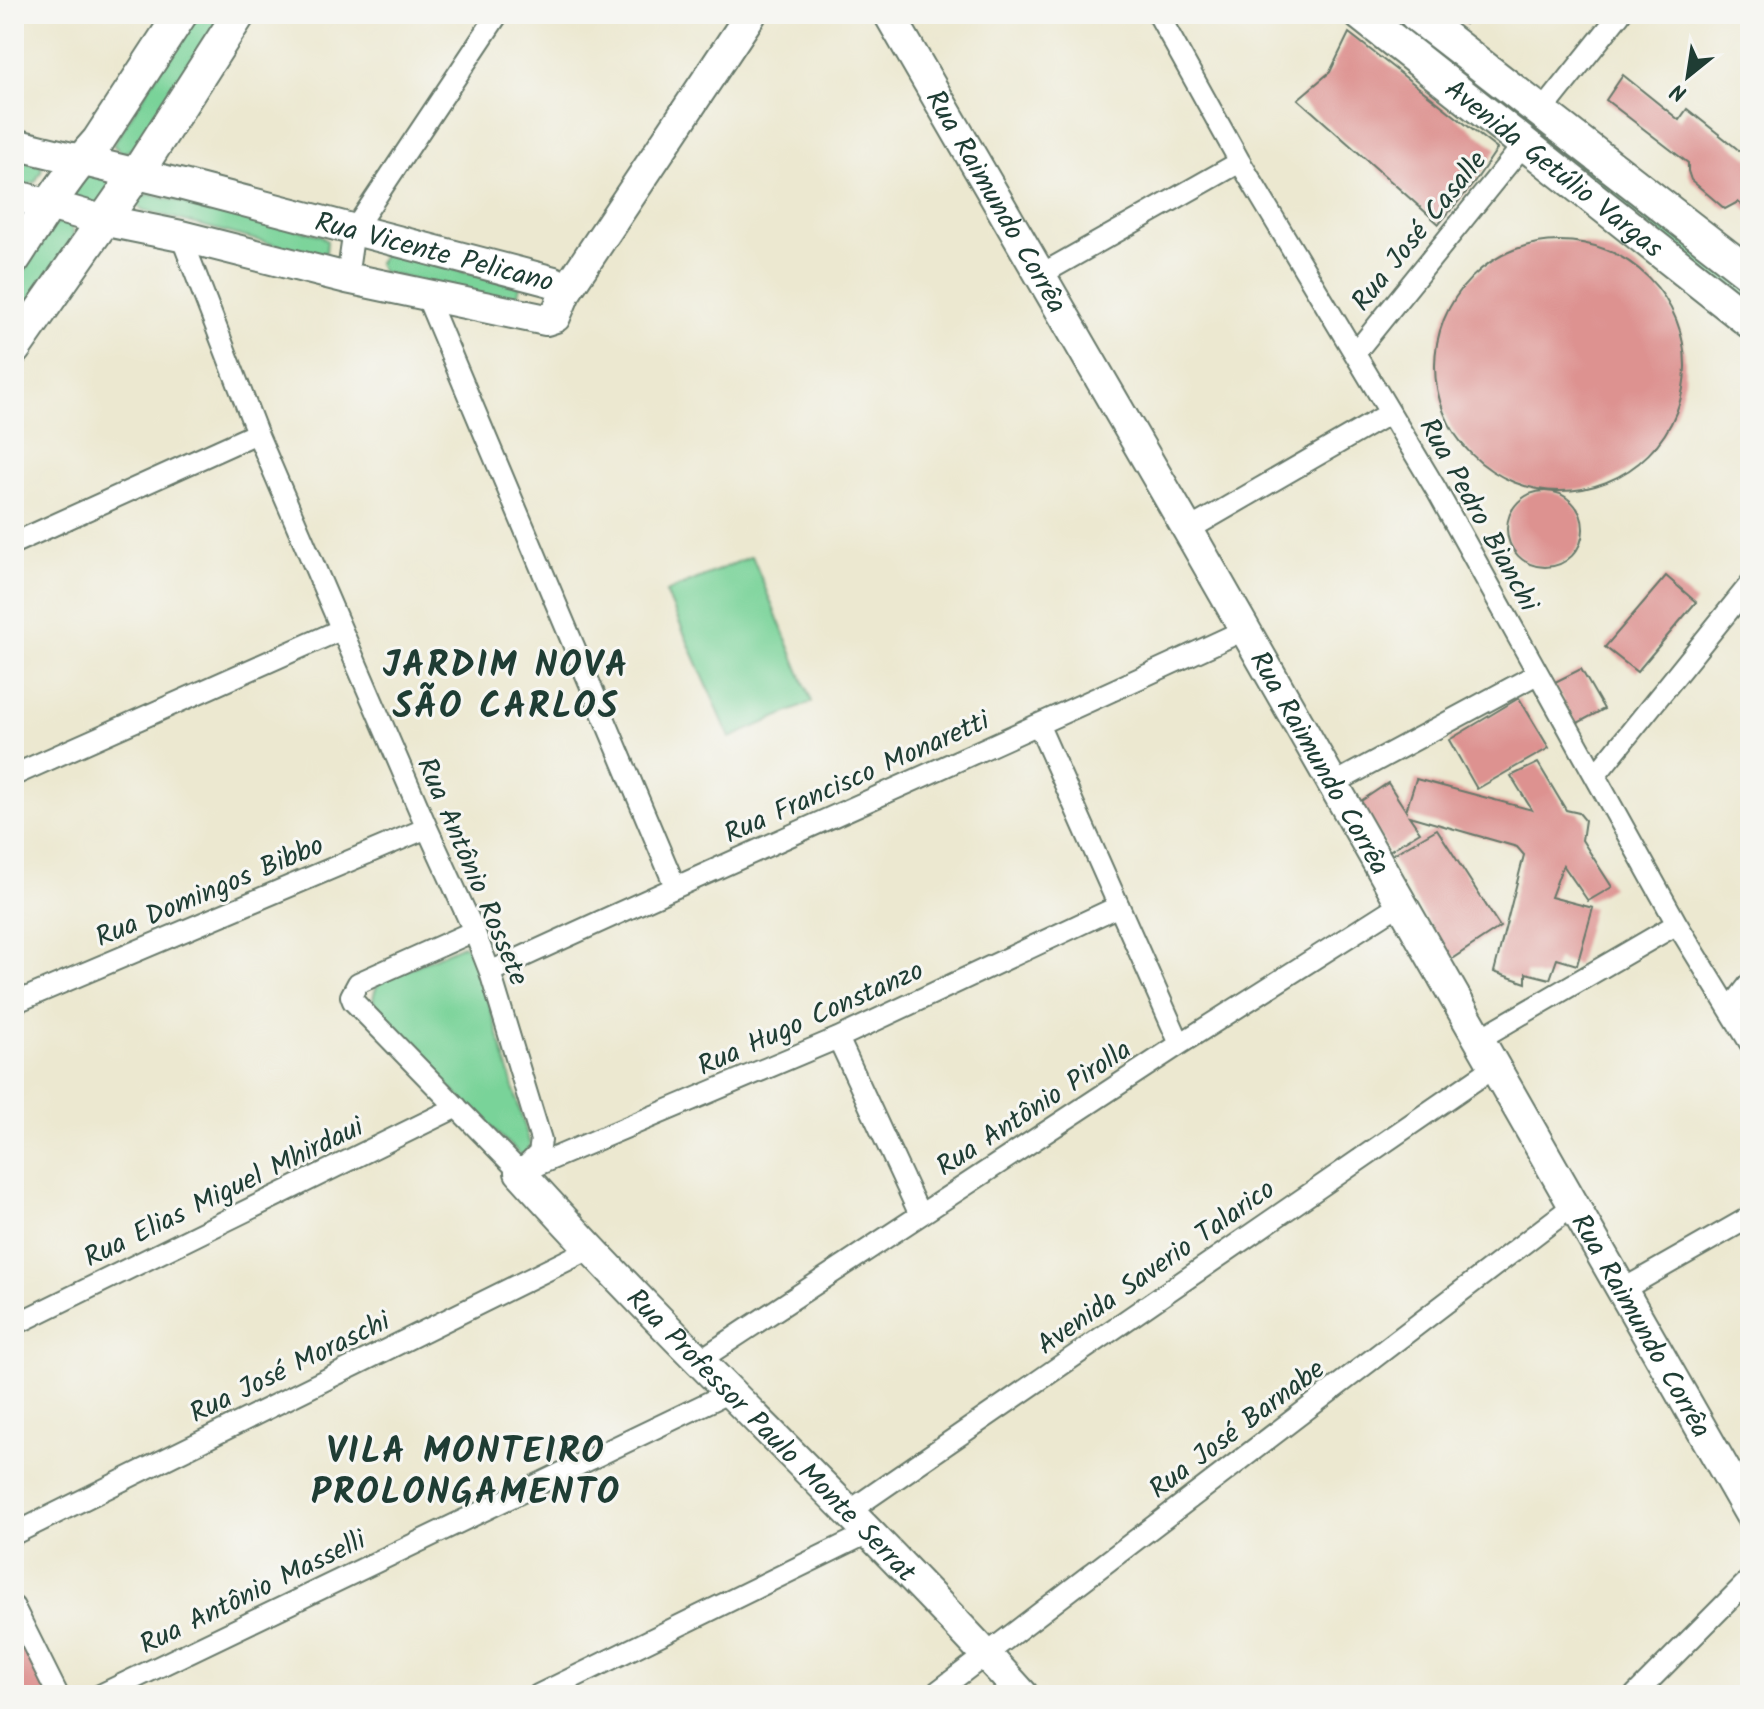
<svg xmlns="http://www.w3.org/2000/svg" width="1764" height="1709" viewBox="0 0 1764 1709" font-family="Kalam,sans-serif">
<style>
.green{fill:#79d399;stroke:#4c8866;stroke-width:2}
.building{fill:#dd9290}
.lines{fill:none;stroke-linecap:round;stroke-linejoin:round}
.street-casing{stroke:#67796b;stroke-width:24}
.secondary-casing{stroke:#67796b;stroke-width:34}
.primary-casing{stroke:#67796b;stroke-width:36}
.street{stroke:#fff;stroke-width:20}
.secondary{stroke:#fff;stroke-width:30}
.primary{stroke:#fff;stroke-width:32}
.labels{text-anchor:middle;stroke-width:6;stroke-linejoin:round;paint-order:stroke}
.street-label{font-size:28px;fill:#1f3d34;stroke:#f6f6f2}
.district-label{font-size:36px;font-weight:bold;letter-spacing:2px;fill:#1f3d34;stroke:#f6f6f2}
</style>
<rect width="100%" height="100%" fill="#f6f6f2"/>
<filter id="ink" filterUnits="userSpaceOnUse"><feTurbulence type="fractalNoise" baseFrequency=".0125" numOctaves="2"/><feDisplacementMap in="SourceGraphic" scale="16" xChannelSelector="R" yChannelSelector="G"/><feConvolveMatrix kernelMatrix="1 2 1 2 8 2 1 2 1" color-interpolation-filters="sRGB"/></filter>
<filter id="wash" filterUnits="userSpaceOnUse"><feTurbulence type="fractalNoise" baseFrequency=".006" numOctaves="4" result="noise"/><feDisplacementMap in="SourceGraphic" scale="32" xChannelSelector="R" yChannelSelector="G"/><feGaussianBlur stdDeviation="1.8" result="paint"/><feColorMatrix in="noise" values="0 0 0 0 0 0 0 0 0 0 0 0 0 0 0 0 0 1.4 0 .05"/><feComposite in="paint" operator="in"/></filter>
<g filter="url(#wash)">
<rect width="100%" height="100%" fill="#ece8d0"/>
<!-- green -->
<path class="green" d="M195,14h30l-92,135 -11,4 -9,-8z
M1381,14h20l349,278v14z
M14,159l26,6 2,5 -7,12 -8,3 -13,-3z
M80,172l30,8 2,6 -11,22 -28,-11z
M148,194l172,41 7,6 -1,11 -9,4 -174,-46 -6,-5 1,-5z
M60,222l12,4 2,11 -60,90v-39l39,-62z
M384,252l137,34 -7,18 -132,-32 -4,-8z
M752,556l60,146 -82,36 -64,-146z
M463,945l9,8 5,9 53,183 -4,9 -5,1 -44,-40 -100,-102c-6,-12 -4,-20 2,-31z"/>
<g id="blocks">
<!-- building -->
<path class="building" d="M1453,14h20l-8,10z
M1349,33l148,116 -23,34 -35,41 -141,-125 32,-27z
M1623,75l56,45 8,-11 63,50v53l-12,-10 -13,7 -34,-29 -3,-9v-8l-82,-63z
M1435 366a125 125 0 1 1 250 0a125 125 0 1 1-250 0Z
M1507 529a38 38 0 1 1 76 0a38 38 0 1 1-76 0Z
M1666,576l30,26 -59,70 -32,-25z
M1581,669l23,40 -28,15 -23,-41z
M1519,698l30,50 -72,41 -28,-49z
M1538,763l28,47 13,3 6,7 -3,20 30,47 -24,14 -25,-36 -12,32 42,11 -16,57 -20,-6 -7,20 -24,-6v10l-32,-11 30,-117 -7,-8 -108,-31 11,16 -31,19 -31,-48 30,-20 18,28 10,-32 116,31 -21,-34z
M1437,829l63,98 -50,33 -60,-104z
M23,1632l26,53 -5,10h-19l-11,-22v-36z"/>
</g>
</g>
<g filter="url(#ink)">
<use href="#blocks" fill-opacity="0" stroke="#67796b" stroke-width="2"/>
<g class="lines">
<!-- street casing -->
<g class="street-casing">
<path id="street" d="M1158,14l82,148 197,329 240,433 73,119
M1541,113l79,-99
M181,236l76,197 170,395 47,103 16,41 51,168 -2,13 -19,19
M1040,275l200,-113
M347,278l7,-48 144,-216
M426,295l249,591
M1356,352l168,-208
M1188,530l202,-117
M14,543l243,-110
M1039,726l141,318
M14,775l326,-145
M1595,776l155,-192
M1333,784l204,-110
M474,931l-116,52 -7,13 2,5 167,171
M490,972c250,-116 504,-225 754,-342
M14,1003l413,-175
M1730,1009l20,-26
M838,1038l82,177
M1479,1039l198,-115
M528,1169l310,-131 281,-132
M1622,1290l128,-73
M14,1325l443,-218
M700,1360l480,-316 220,-140
M848,1512l646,-445
M14,1534l576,-285
M14,1607l44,88
M100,1695l630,-303
M538,1695l330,-162
M933,1695l641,-490
M1635,1695l115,-116"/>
</g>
<!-- secondary casing -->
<g class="secondary-casing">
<g id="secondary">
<path id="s1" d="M889,14l299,516 562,984"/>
<path id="s2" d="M14,144l169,41 371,97 11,11"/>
<path d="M14,195l88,25 79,16 166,42 199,42 9,-3 10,-24 186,-279"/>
<path id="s3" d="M520,1172c162,180 341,344 503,523"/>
</g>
</g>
<!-- primary casing -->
<g class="primary-casing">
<g id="primary">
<path id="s4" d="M1360,14l390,308"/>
<path d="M1415,14l335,260"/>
<path d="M14,259c26,-40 51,-82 84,-118l83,-127"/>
<path d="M14,349l123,-176 102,-159"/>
</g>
</g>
<!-- street -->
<use href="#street" class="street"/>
<!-- secondary -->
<use href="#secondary" class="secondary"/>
<!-- primary -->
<use href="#primary" class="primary"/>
</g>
</g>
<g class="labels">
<!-- street labels -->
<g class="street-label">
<text dy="10" stroke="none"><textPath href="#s4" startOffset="248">Avenida Getúlio Vargas</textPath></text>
<text dy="10" stroke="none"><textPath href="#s1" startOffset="216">Rua Raimundo Corrêa</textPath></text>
<text transform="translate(1418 230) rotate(-51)" y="10">Rua José Casalle</text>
<text dy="10" stroke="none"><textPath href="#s2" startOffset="434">Rua Vicente Pelicano</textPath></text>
<text transform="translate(1480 514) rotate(61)" y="10">Rua Pedro Bianchi</text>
<text dy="10" stroke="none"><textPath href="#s1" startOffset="864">Rua Raimundo Corrêa</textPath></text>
<text transform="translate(856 776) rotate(-24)" y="10">Rua Francisco Monaretti</text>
<text transform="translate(474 871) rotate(67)" y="10">Rua Antônio Rossete</text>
<text transform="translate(209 890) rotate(-23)" y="10">Rua Domingos Bibbo</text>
<text transform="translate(810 1017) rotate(-24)" y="10">Rua Hugo Constanzo</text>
<text transform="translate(1033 1107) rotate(-33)" y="10">Rua Antônio Pirolla</text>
<text transform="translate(223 1191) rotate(-26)" y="10">Rua Elias Miguel Mhirdaui</text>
<text transform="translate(1155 1266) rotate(-35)" y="10">Avenida Saverio Talarico</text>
<text dy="10" stroke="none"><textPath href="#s1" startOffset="1512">Rua Raimundo Corrêa</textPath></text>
<text transform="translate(289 1366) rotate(-26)" y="10">Rua José Moraschi</text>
<text transform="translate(1236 1428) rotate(-37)" y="10">Rua José Barnabe</text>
<text dy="10" stroke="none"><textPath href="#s3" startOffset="364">Rua Professor Paulo Monte Serrat</textPath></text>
<text transform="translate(252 1591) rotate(-26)" y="10">Rua Antônio Masselli</text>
</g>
<!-- district labels -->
<g class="district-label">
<text x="506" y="676">JARDIM NOVA<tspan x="506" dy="41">SÃO CARLOS</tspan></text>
<text x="466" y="1462">VILA MONTEIRO<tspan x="466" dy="41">PROLONGAMENTO</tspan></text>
</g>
</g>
<!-- margin -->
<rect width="1764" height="1709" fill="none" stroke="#f6f6f2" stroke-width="48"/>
<!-- north arrow -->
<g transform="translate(1688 76) rotate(210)" stroke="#f6f6f2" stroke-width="6" paint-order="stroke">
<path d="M0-6L14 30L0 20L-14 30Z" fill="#1f3d34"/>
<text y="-12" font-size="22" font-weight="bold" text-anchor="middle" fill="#1f3d34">N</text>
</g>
</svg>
